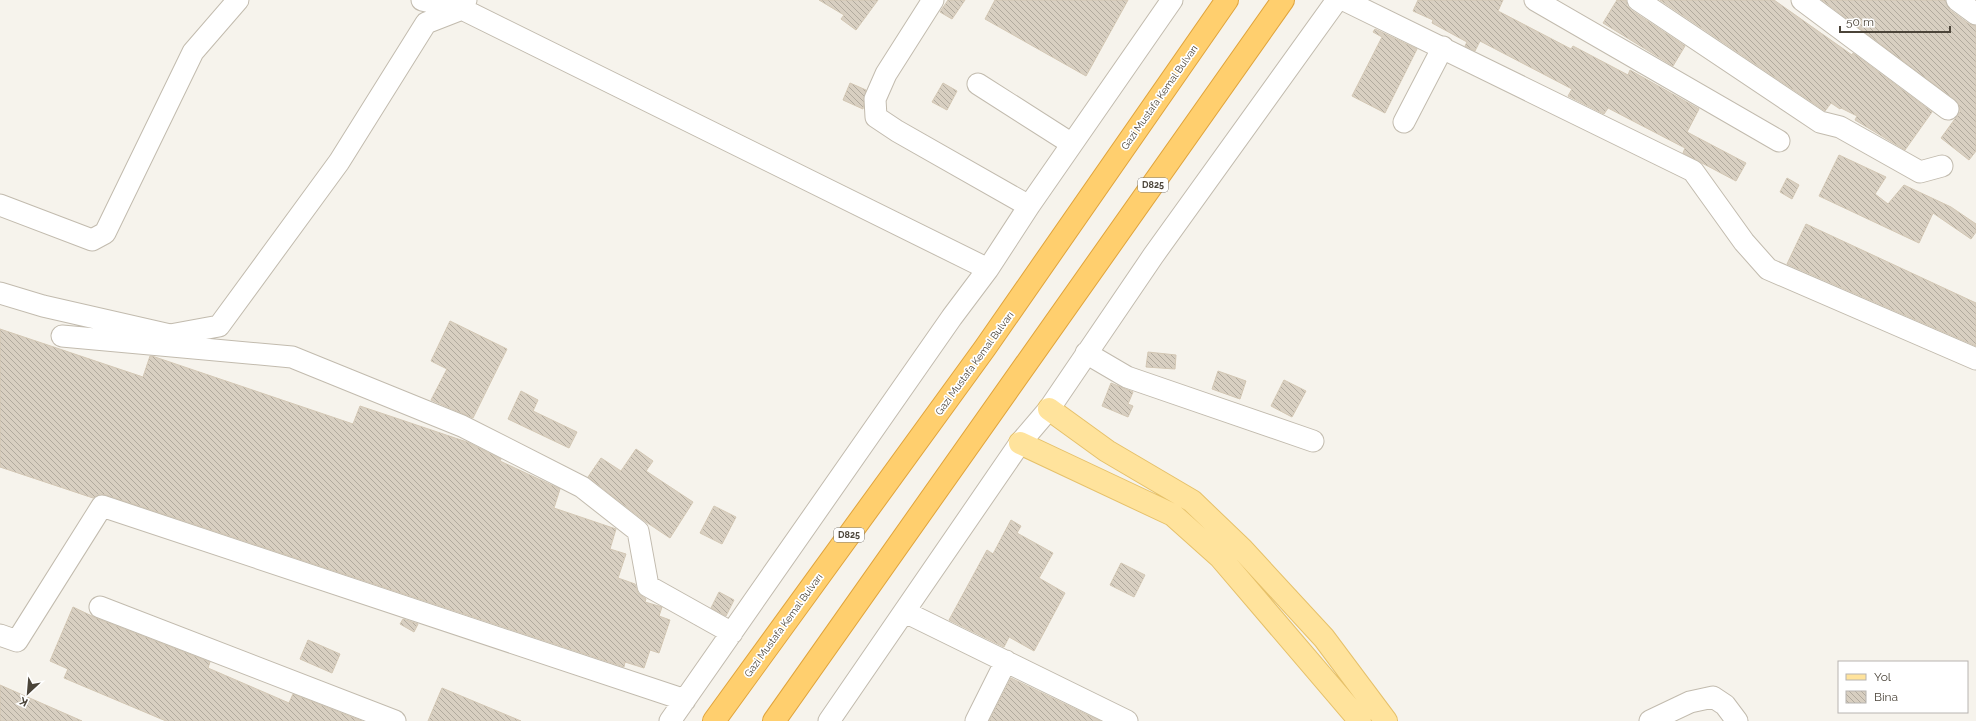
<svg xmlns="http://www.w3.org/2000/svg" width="1976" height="721" viewBox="0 0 1976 721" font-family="Raleway,sans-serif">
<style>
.building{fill:url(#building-back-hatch);stroke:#d3c7b4}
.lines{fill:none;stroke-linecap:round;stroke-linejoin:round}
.minor-casing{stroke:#c2bbae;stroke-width:23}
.major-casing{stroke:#e6c16a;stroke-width:24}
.highway-casing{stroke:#e0a43c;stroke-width:24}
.minor{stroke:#fff;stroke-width:21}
.major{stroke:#ffe39c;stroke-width:22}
.highway{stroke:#ffcf6e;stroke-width:22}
.labels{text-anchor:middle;stroke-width:3.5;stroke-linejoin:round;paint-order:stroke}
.shield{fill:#fff;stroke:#817c74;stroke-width:1}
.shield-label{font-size:9px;font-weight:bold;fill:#4b4439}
.street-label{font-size:10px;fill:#4b4439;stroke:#fff}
</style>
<defs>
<pattern id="building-back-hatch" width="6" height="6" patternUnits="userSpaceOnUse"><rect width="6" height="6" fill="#d8cfc1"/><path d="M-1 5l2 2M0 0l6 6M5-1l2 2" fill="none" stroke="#b1aa9e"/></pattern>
</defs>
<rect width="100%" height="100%" fill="#f6f3ec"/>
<!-- building -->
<path class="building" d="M819,0h59l-22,30 -15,-11 3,-4z
M948,0h17l-13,19 -12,-7z
M995,0h133l-42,76 -101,-57z
M1418,0h85l-5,11 73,38 2,-3 55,29 2,-5 69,39 -12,23 59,31 -10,18 -53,-28 2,-5 -77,-40 -4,6 -36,-18 4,-7 -92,-48 -5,10 -10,-5 2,-4 -35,-19 1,-3 -20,-9z
M1617,0h9l1,6 4,4 54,36 -12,20 -70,-43z
M1660,0h114l78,55 1,-2 79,59 -27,38 -50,-30 2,-4 -16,-8 -1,1 -9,-6 -6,8z
M1822,0h123l5,10 19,14 7,2v125l-7,9 -28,-22 19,-26 -1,-7 -4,-5z
M1375,29l42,20 -32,64 -33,-17 30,-59 -9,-5z
M850,83l16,7 -3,19 -20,-9z
M943,83l14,8 -10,19 -15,-8z
M1839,155l47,22 -11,17 13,10 16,-19 47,22 25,17v8l-5,7 -38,-26 -14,30 -100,-47z
M1787,178l12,7 -7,14 -12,-7z
M1806,224l170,79v43l-189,-82z
M450,321l57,28 -34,69 -42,-18 16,-31 -16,-8z
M0,329l143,48 7,-21h2l201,68 7,-18 107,36 34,17 -1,2 60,28 -6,19 62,21 -6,20 16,5 -8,24 17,6 3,9 8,6 -1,3 17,5 -3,9 11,4 -11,33 -9,-3 -6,18 -19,-6 -1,5 -518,-172 -6,-1 -7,4 -93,-31z
M1148,352l28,3 -1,14 -29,-2z
M1218,371l28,10 -6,18 -28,-10z
M1284,380l22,11 -14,26 -21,-11z
M1111,383l22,9 -5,12 5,2 -5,11 -26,-11z
M521,391l17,9 -5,11 44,21 -8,16 -61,-29z
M636,449l17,12 -7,10 47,31 -23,36 -24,-16 -58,-45 13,-19 20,13z
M714,506l22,11 -14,27 -22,-11z
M1011,520l10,6 -4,7 36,20 -14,25 26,15 -31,58 -25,-14 -5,10 -55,-27 38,-70 6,4z
M1121,563l24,12 -11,22 -24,-12z
M719,592l15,8 -8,16 -15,-8z
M73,607l23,11 114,44 -2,6 81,35 4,-9 69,27h-196l-102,-43 4,-9 -18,-8z
M403,619l15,5 -4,8 -14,-8z
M308,640l32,14 -8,19 -32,-14z
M1011,678l89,43h-111z
M0,685l82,36h-82z
M442,688l79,33h-93z"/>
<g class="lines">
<!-- minor casing -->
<g class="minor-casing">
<path id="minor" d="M422,0l40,9 526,260
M933,0l-47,74 -11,25 1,18 21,14 132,75
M1344,0l349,171 51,71 24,27 208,90
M1535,0l244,141
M1638,0l182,122 20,5 80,45 22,-6
M1802,0l146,109
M1957,0l19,14
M978,84l94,60
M1404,122l39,-75
M0,205l92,35 13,-7 88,-181 45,-52
M0,293l43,13 127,29 49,-9 120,-164 87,-139 36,-14 4,-9
M62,336l230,21 170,69 120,61 56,44 10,55 84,47
M1086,353l41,24 186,64
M100,607l295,114
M905,612l222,109
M0,635l17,6 85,-135 583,194
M670,721l282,-404 36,-48 41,-63 143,-206
M829,721l191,-278 29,-34 104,-153 184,-256
M976,721l30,-60
M1650,721l40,-19 23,-5 12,8 12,16"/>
</g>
<!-- major casing -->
<g class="major-casing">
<path id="major" d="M1049,409l58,42 85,50 50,48 82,89 62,83
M1020,443l153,72 47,42 140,164"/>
</g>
<!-- highway casing -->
<g class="highway-casing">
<path id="highway" d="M714,721l271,-373 242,-348
M774,721l509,-721"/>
</g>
<!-- minor -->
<use href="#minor" class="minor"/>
<!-- major -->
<use href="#major" class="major"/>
<!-- highway -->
<use href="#highway" class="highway"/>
</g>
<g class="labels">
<!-- shield labels -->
<g class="shield">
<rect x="1138" y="178" width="30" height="14" rx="3"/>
<rect x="834" y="528" width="30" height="14" rx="3"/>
</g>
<g class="shield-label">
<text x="1153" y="188">D825</text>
<text x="849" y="538">D825</text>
</g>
<!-- street labels -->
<g class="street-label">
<text transform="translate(1159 97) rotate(-55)" y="4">Gazi Mustafa Kemal Bulvarı</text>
<text transform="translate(974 363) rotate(-54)" y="4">Gazi Mustafa Kemal Bulvarı</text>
<text transform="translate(783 625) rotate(-54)" y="4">Gazi Mustafa Kemal Bulvarı</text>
</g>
</g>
<!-- legend -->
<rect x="1838" y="661" width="130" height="52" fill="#ffffff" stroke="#b7b4b0"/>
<rect x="1846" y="674" width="20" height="6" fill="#ffe39c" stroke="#b7b4b0"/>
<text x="1874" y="681" font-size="12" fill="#4b4439">Yol</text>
<rect x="1846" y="691" width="20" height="12" fill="url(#building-back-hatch)" stroke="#b7b4b0"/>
<text x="1874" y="701" font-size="12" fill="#4b4439">Bina</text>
<!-- north arrow -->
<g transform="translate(28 693) rotate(206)" stroke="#ffffff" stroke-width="3" paint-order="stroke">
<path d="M0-3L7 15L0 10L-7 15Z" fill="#4b4439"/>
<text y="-6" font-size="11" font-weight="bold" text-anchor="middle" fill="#4b4439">K</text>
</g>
<!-- scale -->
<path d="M1840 26v6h110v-6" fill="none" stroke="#4b4439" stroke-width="2"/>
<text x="1846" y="26" font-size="12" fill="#4b4439" stroke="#ffffff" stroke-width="3" paint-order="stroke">50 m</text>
</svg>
